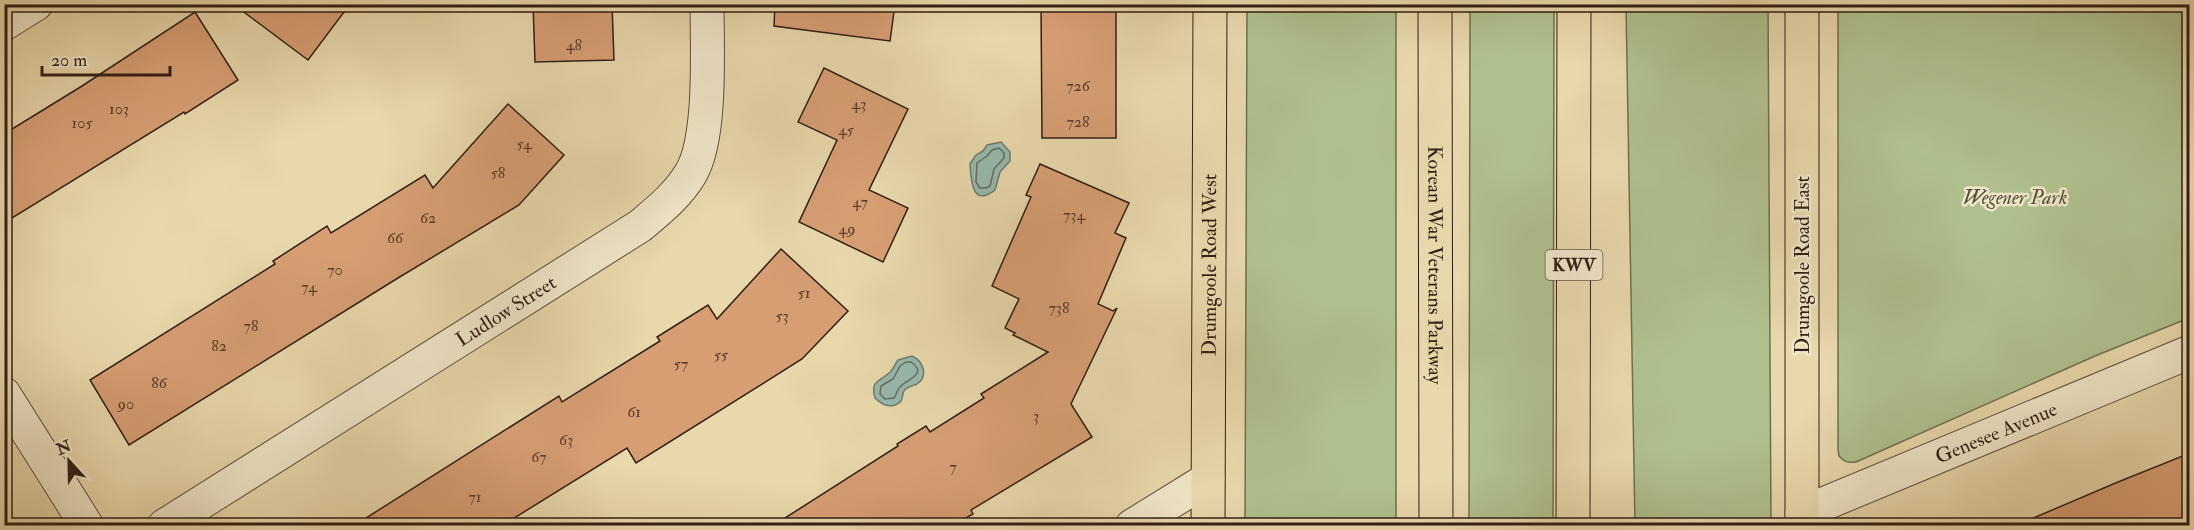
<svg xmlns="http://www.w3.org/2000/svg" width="2194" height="530" viewBox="0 0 2194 530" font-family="'IM FELL Double Pica',serif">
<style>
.green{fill:#afc08e;stroke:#706f51;stroke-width:1.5}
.water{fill:#97b9ad;stroke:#6e7b70;stroke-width:1.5}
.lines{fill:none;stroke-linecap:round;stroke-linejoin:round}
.shore{stroke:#646c60;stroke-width:1.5}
.building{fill:#d79e74;stroke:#311e14;stroke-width:1.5}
.minor-casing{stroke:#5f4c3a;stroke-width:35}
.major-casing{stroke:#311e14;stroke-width:35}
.highway-casing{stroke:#311e14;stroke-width:35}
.minor{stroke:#f0e6c9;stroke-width:33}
.major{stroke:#e8d8ac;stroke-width:33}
.highway{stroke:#e8d8ac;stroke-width:33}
.labels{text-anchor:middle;stroke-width:5;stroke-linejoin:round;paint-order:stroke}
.number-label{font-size:16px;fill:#5a3e2c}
.shield{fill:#f0e6c9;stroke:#6a5a4a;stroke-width:1.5}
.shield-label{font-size:18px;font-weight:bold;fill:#311e14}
.park-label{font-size:20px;font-style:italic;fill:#574f39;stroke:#f0e6c9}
.street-label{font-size:20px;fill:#311e14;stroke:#f0e6c9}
</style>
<rect width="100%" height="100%" fill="#e8d8ac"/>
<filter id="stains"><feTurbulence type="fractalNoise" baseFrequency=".00333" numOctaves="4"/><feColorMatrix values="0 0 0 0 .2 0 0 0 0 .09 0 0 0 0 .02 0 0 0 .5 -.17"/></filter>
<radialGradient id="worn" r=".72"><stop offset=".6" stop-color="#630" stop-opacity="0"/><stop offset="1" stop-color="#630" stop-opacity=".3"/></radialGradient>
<!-- green -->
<path class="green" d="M1247,5h149v520h-151z
M1470,5h84l-1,520h-84z
M1626,5h142l3,520h-136z
M1838,5h351v313l-94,38 -239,106c-8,1 -12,0 -17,-6l-1,-7z"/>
<!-- water -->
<path class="water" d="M1001,142l9,10v9l-10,11 -5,18c-24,19 -24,-13 -25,-26l6,-9 7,-4 4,-6z
M912,356c11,5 17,20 5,28 -4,2 -11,3 -13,7 -2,3 -1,7 -3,10 -8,9 -19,4 -26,-3 -5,-18 5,-16 14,-25 4,-3 6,-9 9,-13z"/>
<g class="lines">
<!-- shore -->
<path class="shore" d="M999,148l5,5v5l-10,11 -4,17 -4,2h-6l-4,-6 1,-19 10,-7 5,-6z
M906,362h5c17,12 -3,17 -10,24 -4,3 -4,8 -7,12l-9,1 -5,-5 1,-8 12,-7 7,-13z"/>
</g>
<!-- building -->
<path class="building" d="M233,4h117l-42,56z
M533,4h79l2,56 -79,2z
M775,4h120l-5,37 -116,-15z
M1041,4h75v134h-74z
M195,12l43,68 -53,34 -1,-2 -180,111v-89l78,-48z
M824,68l84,41 -39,81 39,18 -25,54 -84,-40 38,-82 -39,-18z
M508,104l56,51 -45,50 -121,73 -269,167 -39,-65 185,-116 -2,-3 54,-35 4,7 94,-58 8,13z
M1040,164l89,39 -14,30 11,5 -28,66 15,7 4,-3 -46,96 21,33 -121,73 2,4 -19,11h-180l124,-79 -1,-2 29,-18 4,6 54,-34 -3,-4 67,-42 -35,-17 2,-2 -10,-5 14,-29 -27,-13 39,-89 -5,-2z
M781,249l67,62 -46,48 -166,104 -9,-15 -124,77h-148l204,-129 3,6 98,-61 -3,-4 51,-32 9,14z
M2190,453v72h-173l101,-43z"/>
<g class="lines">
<!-- minor casing -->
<g class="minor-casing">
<g id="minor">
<path d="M4,24l32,-20"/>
<path d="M4,394l83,132"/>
<path id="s1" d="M1802,513l388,-161"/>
<path id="s2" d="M164,526l476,-300c19,-16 38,-31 51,-53 21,-36 16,-125 16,-169"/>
<path d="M1132,526l76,-47"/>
</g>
</g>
<!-- major casing -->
<g class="major-casing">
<g id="major">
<path id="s3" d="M1208,526l2,-522"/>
<path d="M1802,526v-522"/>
</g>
</g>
<!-- highway casing -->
<g class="highway-casing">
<g id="highway">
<path id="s4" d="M1435,4l1,522"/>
<path d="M1573,526l1,-522"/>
</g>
</g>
<!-- minor -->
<use href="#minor" class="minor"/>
<!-- major -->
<use href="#major" class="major"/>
<!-- highway -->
<use href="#highway" class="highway"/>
</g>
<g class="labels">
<!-- number labels -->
<g class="number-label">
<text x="574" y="50">48</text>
<text x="1078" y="91">726</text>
<text x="859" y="109">43</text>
<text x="119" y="114">103</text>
<text x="1078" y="127">728</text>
<text x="82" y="128">105</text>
<text x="846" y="135">45</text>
<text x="524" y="149">54</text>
<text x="498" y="178">58</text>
<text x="860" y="207">47</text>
<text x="1074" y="220">734</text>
<text x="428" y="223">62</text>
<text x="847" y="234">49</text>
<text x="395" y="243">66</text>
<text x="335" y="275">70</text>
<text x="309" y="292">74</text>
<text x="804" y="298">51</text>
<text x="1059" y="313">738</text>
<text x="782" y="321">53</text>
<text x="251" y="331">78</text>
<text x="219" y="351">82</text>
<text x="721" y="360">55</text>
<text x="681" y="369">57</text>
<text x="159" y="388">86</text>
<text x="126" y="409">90</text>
<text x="634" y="417">61</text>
<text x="1036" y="421">3</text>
<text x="566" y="445">63</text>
<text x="539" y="462">67</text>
<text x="953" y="472">7</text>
<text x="475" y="502">71</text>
</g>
<!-- shield labels -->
<rect class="shield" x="1545.5" y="250" width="57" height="30" rx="4.5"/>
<g class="shield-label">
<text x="1574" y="271">KWV</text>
</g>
<!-- park labels -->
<g class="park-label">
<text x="2015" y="204">Wegener Park</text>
</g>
<!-- street labels -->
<g class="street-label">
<text dy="7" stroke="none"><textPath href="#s3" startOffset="261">Drumgoole Road West</textPath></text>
<text dy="7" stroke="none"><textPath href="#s4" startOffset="261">Korean War Veterans Parkway</textPath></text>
<text transform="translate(1802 265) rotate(-90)" y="7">Drumgoole Road East</text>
<text dy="7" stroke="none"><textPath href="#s2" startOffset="404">Ludlow Street</textPath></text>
<text dy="7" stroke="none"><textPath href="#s1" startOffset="210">Genesee Avenue</textPath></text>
</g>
</g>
<!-- margin -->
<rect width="2194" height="530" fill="none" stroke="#e8d8ac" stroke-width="24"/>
<rect x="6" y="6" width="2182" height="518" fill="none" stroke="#311e14" stroke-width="3"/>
<rect x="12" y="12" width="2170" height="506" fill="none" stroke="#311e14" stroke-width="1.5"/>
<!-- north arrow -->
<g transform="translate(69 461) rotate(338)" stroke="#f0e6c9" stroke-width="4.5" paint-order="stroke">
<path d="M0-4.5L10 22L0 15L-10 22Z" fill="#311e14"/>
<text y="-9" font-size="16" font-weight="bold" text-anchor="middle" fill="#311e14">N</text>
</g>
<!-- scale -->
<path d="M42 66v9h128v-9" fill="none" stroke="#311e14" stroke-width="3"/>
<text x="51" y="66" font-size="18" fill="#311e14" stroke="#f0e6c9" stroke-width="4.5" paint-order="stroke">20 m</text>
<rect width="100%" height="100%" filter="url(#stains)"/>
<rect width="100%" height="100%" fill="url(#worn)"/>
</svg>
